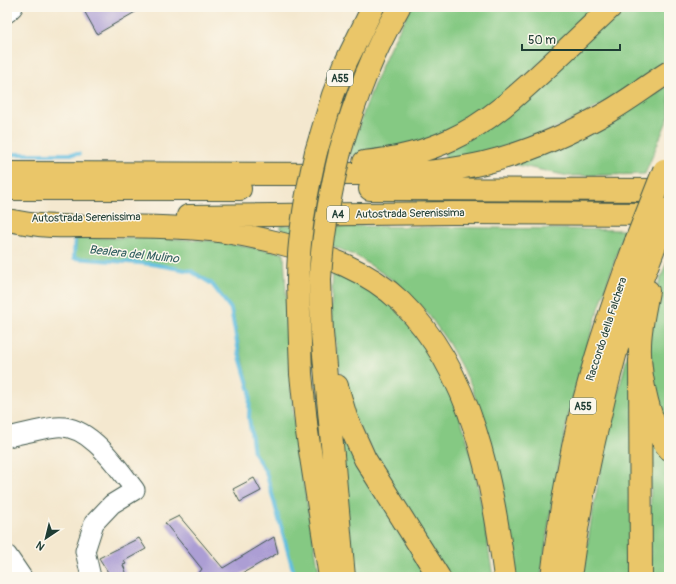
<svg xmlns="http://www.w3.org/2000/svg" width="676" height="584" viewBox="0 0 676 584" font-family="Pangolin,sans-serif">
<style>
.green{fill:#85c983;stroke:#52835c}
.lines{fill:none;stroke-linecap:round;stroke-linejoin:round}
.stream{stroke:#63bfe1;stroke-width:4}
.building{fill:#ac9ed4}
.minor-casing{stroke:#3f574b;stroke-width:21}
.highway-casing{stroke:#3f574b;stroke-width:24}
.minor{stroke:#fff;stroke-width:19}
.highway{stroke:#eac669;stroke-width:22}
.highway-bridge-casing{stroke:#3f574b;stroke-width:24;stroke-linecap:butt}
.highway-bridge{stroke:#eac669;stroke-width:22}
.labels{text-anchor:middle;stroke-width:3;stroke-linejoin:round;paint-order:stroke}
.shield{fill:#fbf7ec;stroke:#61756b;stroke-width:1}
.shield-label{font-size:10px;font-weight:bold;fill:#1f3d34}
.street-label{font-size:11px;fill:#1f3d34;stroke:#fbf7ec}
.water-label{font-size:12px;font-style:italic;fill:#305e5f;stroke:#fbf7ec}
</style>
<rect width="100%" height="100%" fill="#fbf7ec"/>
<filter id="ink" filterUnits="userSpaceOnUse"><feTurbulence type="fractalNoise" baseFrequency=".025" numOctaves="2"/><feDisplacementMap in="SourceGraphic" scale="8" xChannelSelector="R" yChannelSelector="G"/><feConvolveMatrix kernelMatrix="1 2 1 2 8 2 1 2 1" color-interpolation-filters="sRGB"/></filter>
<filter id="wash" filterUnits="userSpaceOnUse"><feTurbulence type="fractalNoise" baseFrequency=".012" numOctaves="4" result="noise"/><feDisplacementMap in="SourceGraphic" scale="16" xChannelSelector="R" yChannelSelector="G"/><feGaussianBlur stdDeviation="0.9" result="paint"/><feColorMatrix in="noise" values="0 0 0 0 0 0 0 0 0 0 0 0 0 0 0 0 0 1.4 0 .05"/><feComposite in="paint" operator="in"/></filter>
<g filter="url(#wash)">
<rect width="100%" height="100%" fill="#f4e8cf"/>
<!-- green -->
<path class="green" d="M412,7h190l-109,99 -62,36 -55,12 -27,2c17,-52 34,-102 63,-149z
M622,7h47v51c-12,9 -24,20 -37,28 -35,23 -74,43 -114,57 -24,7 -48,12 -72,17l-2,-8z
M669,85v31l-24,58 -77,2 -55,-12 52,-18 42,-21z
M281,225l344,5c-20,60 -41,121 -56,183 -12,54 -20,109 -28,164h-28l-5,-45 -15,-80 -22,-67 -22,-41 -23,-33 -32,-30 -36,-24 -25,-11 -53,-17z
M77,238h85l50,3 72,12 7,138 6,56 23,130h-24l-29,-106 -12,-18 -5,-34 1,-29 -10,-37 -9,-45 -19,-25 -21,-13 -39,-7 -78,-6z
M669,256v181l-12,-21 -10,-93 5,-21z
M333,270c20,10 40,20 57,34 19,18 33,38 45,60 10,17 19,35 25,53 18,51 24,107 33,160h-46l-34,-52 -65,-118 -9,-42 -8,-53z
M629,350l4,2 1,225h-51l7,-49 15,-84z
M651,433l9,17 9,12v115h-19z
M344,440l87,137h-78l-13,-136z"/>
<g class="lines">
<!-- stream -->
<path class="stream" d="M7,154h72
M75,237l-1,21 78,6 39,7 21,13 19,25 8,44 11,38 -1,27 5,35 12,19 29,105"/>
</g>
<g id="blocks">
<!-- building -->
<path class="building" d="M82,7h62l-47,27z
M254,478l7,13 -21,11 -7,-13z
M179,516l44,52 51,-31 4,16 -42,24h-33l-4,-4 3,-4 -37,-46z
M139,538l7,11 -22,12 2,3 -3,1 3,7 -8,5h-7l-12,-19z"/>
</g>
</g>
<g filter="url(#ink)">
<use href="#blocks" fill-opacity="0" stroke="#3f574b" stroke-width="1"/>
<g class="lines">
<!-- minor casing -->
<g class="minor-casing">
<path id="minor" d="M7,13l6,-6
M7,437c16,-3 32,-8 49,-10 33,-4 61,40 79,63l-23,14 -18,19 -9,28 6,26
M7,555l15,22"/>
</g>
<!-- highway casing -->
<g class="highway-casing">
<path id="highway" d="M316,152l17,-57 12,-31 28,-57
M340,152c14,-51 33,-100 59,-145
M364,162c30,-3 58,-9 86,-22 38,-17 70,-47 101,-76 20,-19 40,-38 60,-57
M7,173l384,1c31,-1 63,-4 93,-11 42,-10 87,-30 124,-51 21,-12 40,-27 61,-40
M7,189h233
M370,189l299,1
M188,216l266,-3 212,1
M7,220c11,2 21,4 32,5 17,2 36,1 53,1 36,0 72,0 107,3 28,2 57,8 84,15 42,11 86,27 118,58 72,71 91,179 104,275
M320,280l2,53 22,244
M298,281l3,93 6,58 23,145
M648,291c-3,18 -8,37 -8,55 -1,29 10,82 29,103
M640,361l1,216
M337,386l9,31 19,42 74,118
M552,577c8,-64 18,-129 36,-191 13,-49 30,-97 48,-145
M570,577c7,-54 17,-108 30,-161 5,-23 11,-46 17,-68 12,-35 25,-70 39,-105"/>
</g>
<!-- minor -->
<use href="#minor" class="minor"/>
<!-- highway -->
<use href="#highway" class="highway"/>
<!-- highway-bridge casing -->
<g class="highway-bridge-casing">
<path id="highway-bridge" d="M636,241l28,-71
M656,243l13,-34
M320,280c2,-44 10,-86 20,-128
M298,281c0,-44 8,-87 18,-129"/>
</g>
<!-- highway-bridge -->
<use href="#highway-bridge" class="highway-bridge"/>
</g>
</g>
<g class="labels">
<!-- shield labels -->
<g class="shield">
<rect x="327" y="70" width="26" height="16" rx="3"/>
<rect x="327" y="206" width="22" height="16" rx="3"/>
<rect x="570" y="398" width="26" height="16" rx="3"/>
</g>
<g class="shield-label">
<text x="340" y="82">A55</text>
<text x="338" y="218">A4</text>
<text x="583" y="410">A55</text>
</g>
<!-- street labels -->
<g class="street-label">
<text transform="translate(410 213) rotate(-1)" y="4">Autostrada Serenissima</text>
<text transform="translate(86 217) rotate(-1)" y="4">Autostrada Serenissima</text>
<text transform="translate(606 329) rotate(-72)" y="4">Raccordo della Falchera</text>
</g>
<!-- water labels -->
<g class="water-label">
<text transform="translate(134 254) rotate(6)" y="4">Bealera del Mulino</text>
</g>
</g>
<!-- margin -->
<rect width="676" height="584" fill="none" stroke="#fbf7ec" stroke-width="24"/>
<!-- north arrow -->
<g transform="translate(46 538) rotate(215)" stroke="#fbf7ec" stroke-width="3" paint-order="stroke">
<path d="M0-3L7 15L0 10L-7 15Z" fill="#1f3d34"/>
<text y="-6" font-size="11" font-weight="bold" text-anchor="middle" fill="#1f3d34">N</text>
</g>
<!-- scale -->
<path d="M522 44v6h98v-6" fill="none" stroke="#1f3d34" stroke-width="2"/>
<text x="528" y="44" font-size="12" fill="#1f3d34" stroke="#fbf7ec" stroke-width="3" paint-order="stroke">50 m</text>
</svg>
